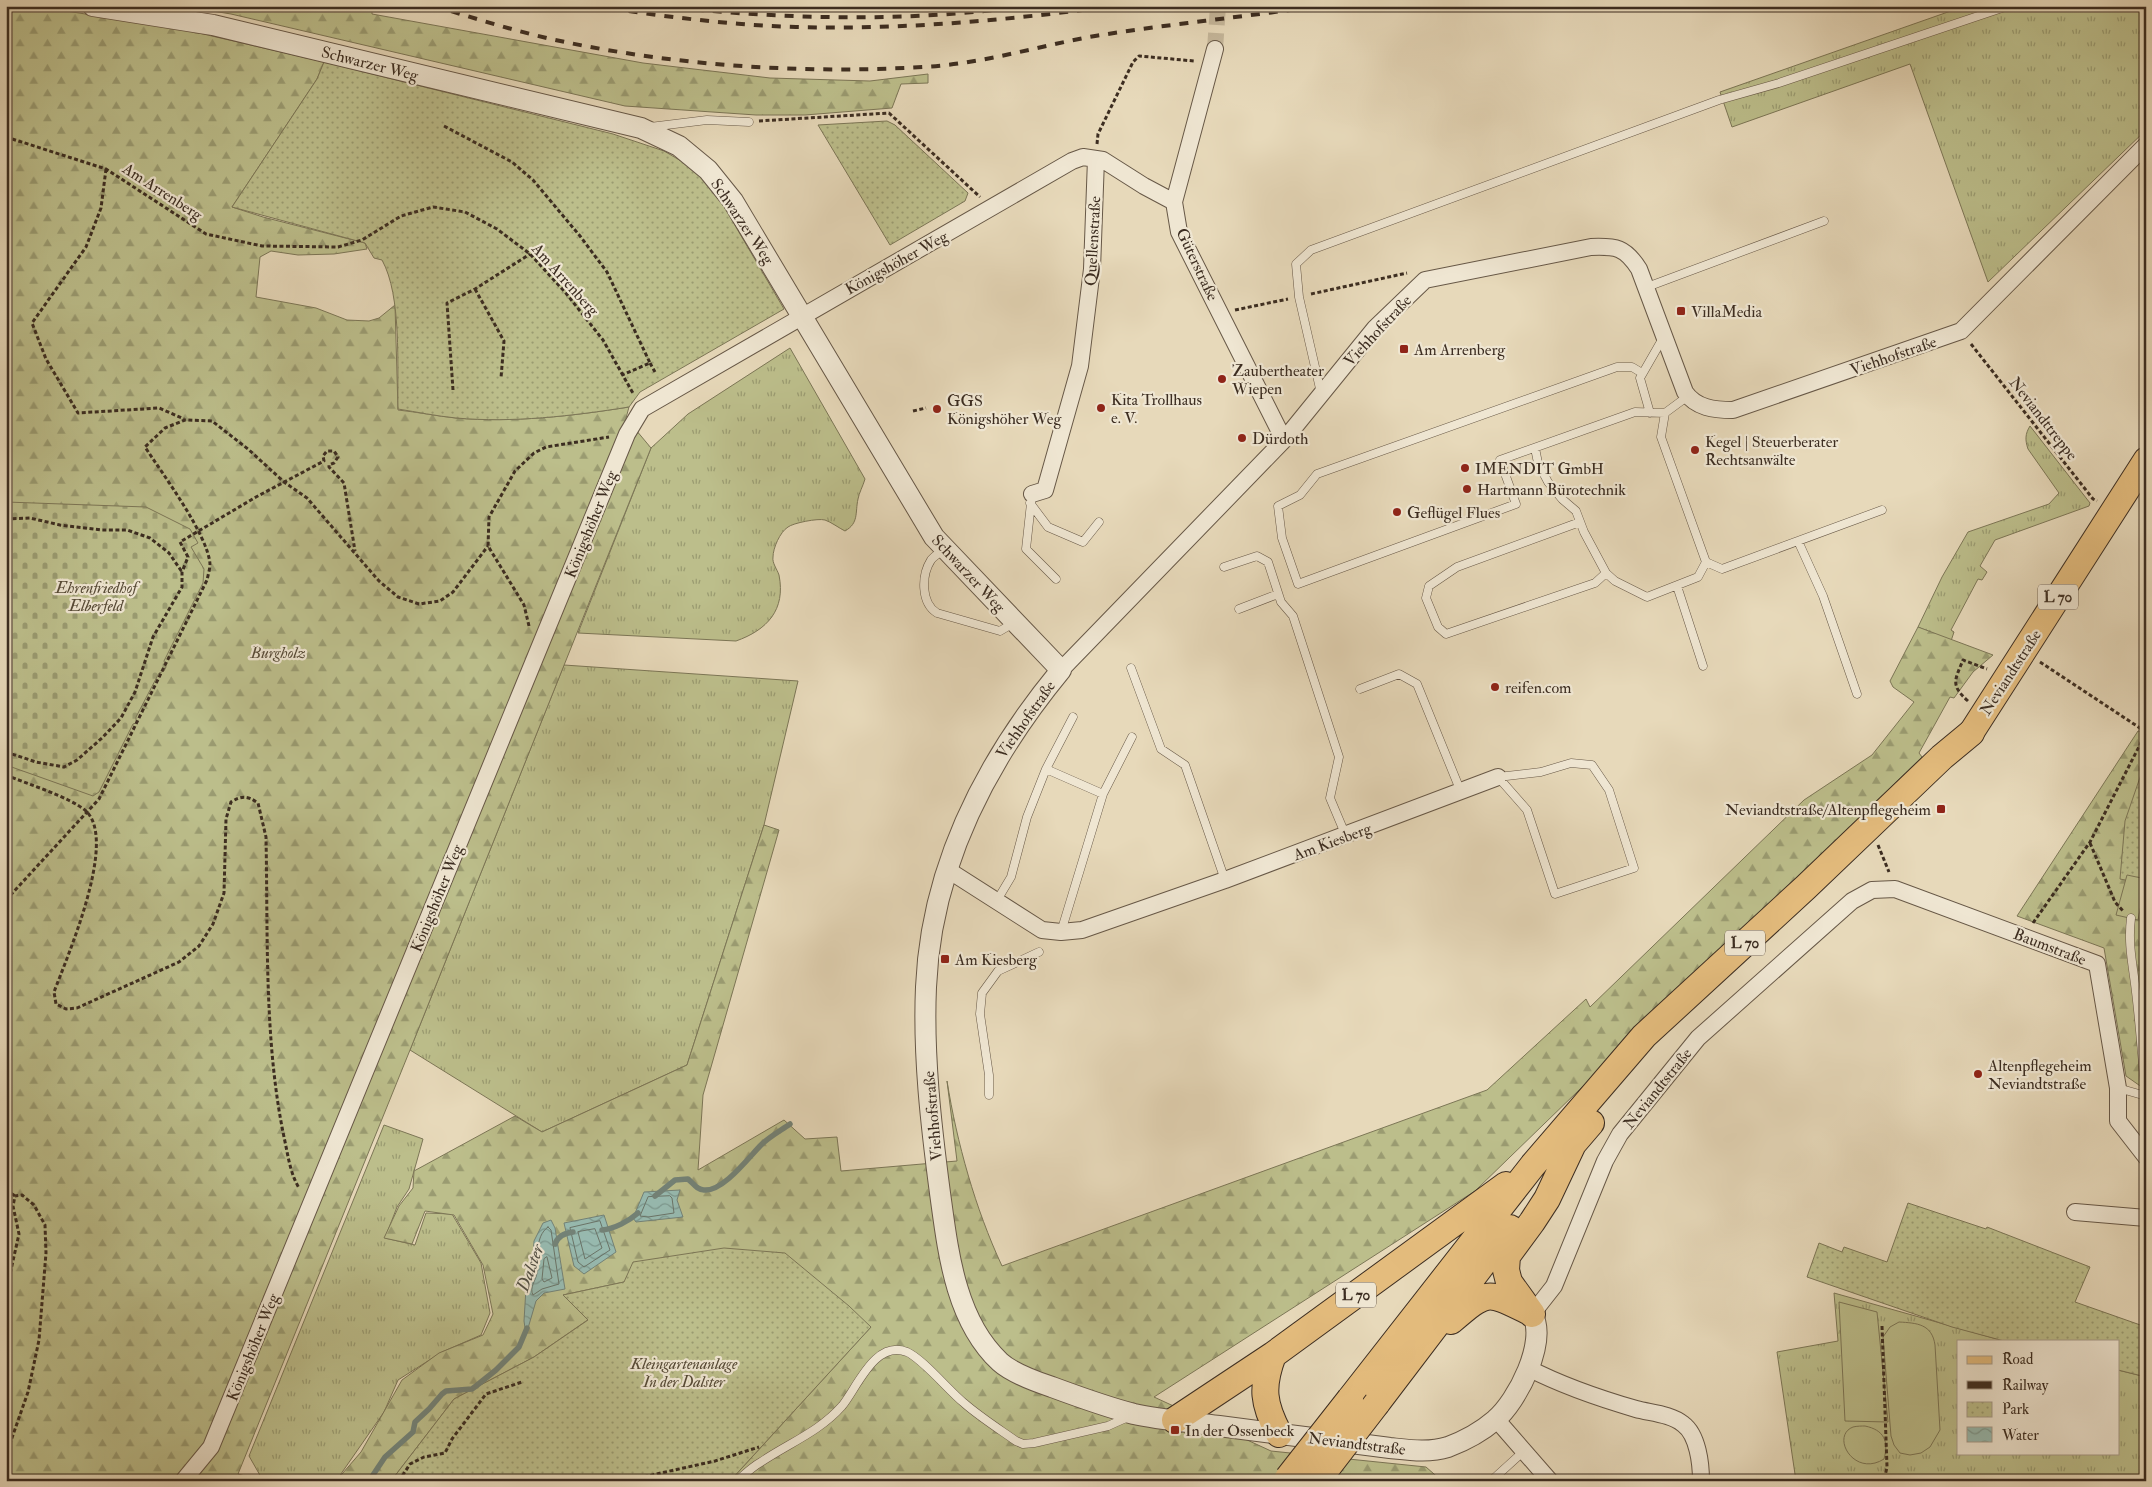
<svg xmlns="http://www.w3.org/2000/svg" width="2152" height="1487" viewBox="0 0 2152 1487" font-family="'IM FELL Double Pica',serif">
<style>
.grass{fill:url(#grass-tufts);stroke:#7c7656}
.forest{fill:url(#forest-firs);stroke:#7c7656}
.cemetery{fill:url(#cemetery-stones);stroke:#7c7656}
.park{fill:url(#park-dots);stroke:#7c7656}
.pitch{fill:#bcbe8b;stroke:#7c7656}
.water{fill:url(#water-waves);stroke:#738277}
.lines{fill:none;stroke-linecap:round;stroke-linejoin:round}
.shore{stroke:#6a7468;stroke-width:1}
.stream{stroke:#738277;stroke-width:5.5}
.minor-tunnel{stroke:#c5b79b;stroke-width:16;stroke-dasharray:16 8;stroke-linecap:butt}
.service-casing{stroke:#675847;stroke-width:9}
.minor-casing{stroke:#675847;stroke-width:18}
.tertiary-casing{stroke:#675847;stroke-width:22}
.primary-casing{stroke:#3c2d21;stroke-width:27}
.trunk-casing{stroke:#3c2d21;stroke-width:28}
.path{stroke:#3c2d21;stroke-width:3;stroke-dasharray:4 2.5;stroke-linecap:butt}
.service{stroke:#efe6d2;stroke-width:8}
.minor{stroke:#efe6d2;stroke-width:16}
.tertiary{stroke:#efe6d2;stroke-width:20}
.primary{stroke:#e4bc7d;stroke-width:25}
.trunk{stroke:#e4bc7d;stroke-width:26}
.rail{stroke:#3c2d21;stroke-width:4;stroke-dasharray:9 9;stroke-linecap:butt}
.trunk-bridge-casing{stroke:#3c2d21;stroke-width:28;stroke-linecap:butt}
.trunk-bridge{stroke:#e4bc7d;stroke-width:26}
.poi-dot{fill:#8f2418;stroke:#efe6d2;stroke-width:2}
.labels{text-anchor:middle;stroke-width:4.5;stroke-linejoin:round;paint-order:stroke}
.shield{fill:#efe6d2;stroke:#726456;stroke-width:1}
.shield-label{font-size:15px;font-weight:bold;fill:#3c2d21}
.street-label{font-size:16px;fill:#3c2d21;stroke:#efe6d2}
.poi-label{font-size:16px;fill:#3c2d21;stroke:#efe6d2;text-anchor:start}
.park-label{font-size:16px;font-style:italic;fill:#564a36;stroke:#efe6d2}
.water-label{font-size:18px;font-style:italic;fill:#535045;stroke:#efe6d2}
</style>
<defs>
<pattern id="grass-tufts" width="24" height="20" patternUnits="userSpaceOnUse" patternTransform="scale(1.25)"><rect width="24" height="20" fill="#bcbe8b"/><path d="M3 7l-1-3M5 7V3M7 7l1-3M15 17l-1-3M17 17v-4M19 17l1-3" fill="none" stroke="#9a9b71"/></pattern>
<pattern id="forest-firs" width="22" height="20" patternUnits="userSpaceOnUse" patternTransform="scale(1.25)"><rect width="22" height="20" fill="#bcbe8b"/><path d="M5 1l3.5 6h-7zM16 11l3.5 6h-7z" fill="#9a9b71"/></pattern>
<pattern id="cemetery-stones" width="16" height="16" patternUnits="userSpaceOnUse" patternTransform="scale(1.25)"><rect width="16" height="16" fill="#bcbe8b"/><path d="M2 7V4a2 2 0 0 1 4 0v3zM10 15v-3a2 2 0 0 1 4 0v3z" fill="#9a9b71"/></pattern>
<pattern id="park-dots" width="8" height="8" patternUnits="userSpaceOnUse" patternTransform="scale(1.25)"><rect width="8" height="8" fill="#bcbe8b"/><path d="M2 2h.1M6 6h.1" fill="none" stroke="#9a9b71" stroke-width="1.8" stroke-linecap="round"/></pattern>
<pattern id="water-waves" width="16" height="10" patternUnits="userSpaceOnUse" patternTransform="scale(1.25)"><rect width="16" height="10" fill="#97bab0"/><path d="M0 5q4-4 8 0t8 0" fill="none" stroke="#7c988f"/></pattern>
</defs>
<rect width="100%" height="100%" fill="#e7d9ba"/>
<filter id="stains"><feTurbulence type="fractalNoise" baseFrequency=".004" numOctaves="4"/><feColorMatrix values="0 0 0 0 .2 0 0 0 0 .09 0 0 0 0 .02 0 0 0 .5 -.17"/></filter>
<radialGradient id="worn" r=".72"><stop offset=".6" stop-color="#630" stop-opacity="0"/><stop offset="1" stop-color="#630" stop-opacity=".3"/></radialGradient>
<!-- grass -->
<path class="grass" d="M1965,6h181v124l-158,152 -78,-218 -178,63 -12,-35z
M790,348l75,131c-2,7 -6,14 -7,20 -3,14 1,24 -13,32 -6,-3 -14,-9 -20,-11 -7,-2 -32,3 -37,7 -8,5 -15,21 -15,30 -1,6 4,12 6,18 7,35 -12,55 -43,66l-158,-8 73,-185 37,-34z
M2030,426l60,77 -1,3 -94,34 -15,26 7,6 -5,8 -4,-1 -27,51 3,2 -3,9 -33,-14 24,-50 26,-45 81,-28 10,-11 -31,-44c-3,-9 -3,-15 2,-23z
M564,665l234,16 -34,144 -77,240 -145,67 -132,-82z
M384,1125l39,14 -14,50 -12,18 -12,31 30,7 11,-32 26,1 29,49 9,50 -9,22 -39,17 -44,28 -14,32 -48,69h-60l-15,-4 -12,-21z
M1834,1293l170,48h-46v112h160v-83l28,7v104h-350l-19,-129 61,-11z"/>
<!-- forest -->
<path class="forest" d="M6,6h29l151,24 138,32 -7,17 -85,128 31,10 102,26 2,6 -33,5 -36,1 -27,-4 -11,6 -4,40 60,11 31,12 22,1 10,-3 16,-13 3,105c19,2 39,6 58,8 57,5 116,-2 173,-11l-3,11 25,30 -241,602 -172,424 25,7h-257z
M182,6h190v8l271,49 127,15 100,3 58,-7v9l-27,1 -9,24 -87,7h-49l-131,-9 -394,-92z
M1918,627l75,28 -20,17 -19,26 -4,-1 -31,56 3,4 -447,434 -321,206 117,54 155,16 16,14h-712l141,-154 -247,-45 -61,13 26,24 -55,38 -80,42 -63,82h-55l25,-29 41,-72 37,-27 44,-18 10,-21 -10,-49 -29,-50 -29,-4 -13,33 -28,-6 15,-32 14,-18 1,-17 101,-55 27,16 145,-67 77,-240 15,5 -76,265 -5,75 86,-50 21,19 32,-2 4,34 116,-10 -10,-80c10,62 28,127 55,185l485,-176 99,-91 4,8 214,-207 68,-45 42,-53 -21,-15 -3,-6z
M2138,731l8,1v358l-20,-14 -22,-128 -87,-32z"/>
<!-- cemetery -->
<path class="cemetery" d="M6,502l140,5 44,22 8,14 -7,4 13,22 -1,14 -39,78 2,6 -2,4 -5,2 -23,44v6l-3,1 -34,68 -6,4 -87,-31z"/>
<!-- park -->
<path class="park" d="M324,62l289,72 51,17 24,14 19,18 16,22 61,104 -144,83 -11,15c-57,9 -116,16 -173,11 -20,-2 -39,-6 -58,-9 -1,-42 4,-113 -16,-149l-8,-2 -9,-15 -133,-36 85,-128z
M887,121l8,4 73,68 -3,8 -75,44 -72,-120z
M2146,760v124l-26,-5 5,-58z
M1908,1203l78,26 1,-2 103,40 -15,35 71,25v50l-28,-7v-29h-114l-52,-14 -145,-50 12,-34 23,9 2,-5 43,15z
M724,1248l61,5 64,53 22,21 -141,154h-339l63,-82 80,-42 54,-37 -25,-25 61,-13 9,-20z"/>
<!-- pitch -->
<path class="pitch" d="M2127,875l19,4 -8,41 -22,-5z
M1839,1302l38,10 11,110 -43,-1z
M1899,1322c18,1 33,2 36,23l5,85 -10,17 -9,6 -11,2 -10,-2 -6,-8 -3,-9 -8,-99 7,-10z
M1865,1426c19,4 24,15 19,33 -30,19 -54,-23 -31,-32 4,-1 9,-1 12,-1z"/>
<!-- water -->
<path class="water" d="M680,1190l-3,10 6,17 -47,5 -3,-4 11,-26z
M604,1215l12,37 -32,22 -10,-8 -10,-43z
M551,1220l4,8 10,61 -21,4 -8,8 -10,34 -2,-14 2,-33 6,-15 2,-32 9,-18z"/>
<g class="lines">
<!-- shore -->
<path class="shore" d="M670,1196l2,2 2,15 -26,4 -8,-1 8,-19z
M600,1221l10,29 -26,17 -6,-5 -8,-34z
M548,1227l3,3 8,54 -17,5 -9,6c-4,-7 3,-15 4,-22 2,-15 -3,-36 11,-46z
M595,1229l7,19 -17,11 -7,-27z
M547,1257l5,21 -8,4 -2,-3 2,-20z"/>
<!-- stream -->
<path class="stream" d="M655,1196l20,-16 13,-1c5,4 9,11 16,11 19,2 45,-33 57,-45 8,-8 19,-14 29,-21
M602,1230c12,-1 27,-9 36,-17
M555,1244c3,-8 9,-11 18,-12
M369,1481l16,-24 28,-25 2,-10 14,-13 13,-15 4,-3 26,-2 4,-3 20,-16 23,-23 8,-19"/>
<!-- minor-tunnel -->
<path class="minor-tunnel" d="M1215,49l3,-43"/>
<!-- service casing -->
<g class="service-casing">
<path id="service" d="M650,127l57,-7 42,2
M1647,287l177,-66
M1642,373l-10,-6h-15l-300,107 -17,21 -22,11 4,32 16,46 218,-80 -16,-44 135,-48 30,1 23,-17
M1321,393l-22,-96 -3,-33 15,-14 408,-150 60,-17 229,-77
M1650,413l-10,-35 23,-40
M1665,413l-4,24 45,125 16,7 160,-59
M1535,448l3,15 10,19 14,17 14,12 8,21 22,41 9,8 32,16 51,-20 8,-15
M1032,494l-6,55 30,30
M1030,503l18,24 35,15 16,-20
M1580,522l-123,45 -28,19 -3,12 12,29 8,7 149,-51 11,-10
M1798,541l25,55 34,98
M943,549c-3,4 -9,7 -12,11 -10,16 -10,43 6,53l63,18 15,-9
M1224,567l33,-11 11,6 13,40 12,14 46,141 -9,41 16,38
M1677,586l26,80
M1239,609l39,-15
M1131,668l30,81 24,16 40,115
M1360,689l39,-15 18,10 44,108
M1571,763l21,2 17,25 25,78 -79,26 -28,-84 -29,-33 43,-5z
M1046,769l57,25 29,-57
M996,902l15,-25 16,-60 19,-48 27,-52
M1061,932l42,-138
M2118,1088l28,8c-4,-37 -6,-75 -11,-112 -3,-23 -7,-42 -4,-66
M989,1095v-20l-9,-61 2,-21 16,-22 41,-19
M737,1481c8,-7 15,-14 24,-19 28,-19 58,-30 81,-56 15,-18 33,-67 65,-54 16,7 42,39 57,51 16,14 35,26 52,38l7,3 11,-1 74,-17 20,-9
M1491,1481l33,-30"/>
</g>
<!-- minor casing -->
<g class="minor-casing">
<path id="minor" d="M1215,49l-41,153 5,30 105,208
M1032,494l13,-4 35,-124 12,-97 4,-110
M1061,670l223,-230 91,-112 50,-48 166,-33c25,-1 34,0 48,22l46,123c11,16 29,18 48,18l228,-79 185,-186
M948,870l94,60 19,2 21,-2 143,-50 273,-103
M2075,1212l71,6
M1532,1314l22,-28 51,-125 15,-27 78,-96 154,-137 20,-11 23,-1 202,75 21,124v33l28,36
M1528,1368c35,18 70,30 108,41 15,4 35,5 47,15 15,11 18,40 18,57
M1496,1419l54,62
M183,1481l28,-34 416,-1013 15,-25 430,-248 11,-4 20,3 41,26 30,16"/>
</g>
<!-- tertiary casing -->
<g class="tertiary-casing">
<path id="tertiary" d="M93,6l120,19 428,103 38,18 29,24 25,31 201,336 127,133c-75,91 -130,196 -135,317 -3,68 5,138 14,206 8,58 15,127 60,169 11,10 37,20 52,25 27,10 54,20 82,27 27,6 57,8 85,12 57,7 114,15 171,22 19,2 39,5 58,-1 16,-6 33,-15 47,-27 22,-18 53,-79 37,-106"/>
</g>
<!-- primary casing -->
<g class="primary-casing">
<path id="primary" d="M1971,733l175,-273"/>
</g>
<!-- trunk casing -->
<g class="trunk-casing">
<path id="trunk" d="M1532,1314l-23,-32 -3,-12 1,-14 25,-34 15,-23 26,-55 18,-21
M1451,1321c37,-32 36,-30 79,-9
M1273,1355c-12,32 -10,49 6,79
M1350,1399l183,-234 111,-129 162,-149 136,-130 29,-24
M1377,1403l133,-175
M1175,1420l98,-65 233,-170"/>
</g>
<!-- path -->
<path class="path" d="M759,121l130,-8 91,84
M444,126l68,36 21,18 47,56 27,36 43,91 -28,12
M6,137l100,32 100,65 56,12 76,1 24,-7 39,-24 32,-9 32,5 32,17 33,25 35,38 38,48 31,55
M1097,144l1,-10 35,-72 6,-6 55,5
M106,169l-5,39 -15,39 -54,76 14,36 32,54 81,-5 25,11
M475,289l29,52 -3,37
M1311,294l96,-21
M1235,310l53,-11
M1971,344l122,155 4,2
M650,363l5,9
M453,390l-6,-87 28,-14 55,-35
M913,411l13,-3
M6,519l24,-1 30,7 42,5h25l23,8 19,15 13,19
M529,626l-5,-21 -36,-59 1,-29 26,-46 19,-18 12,-6 63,-10
M2040,662l106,70
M1968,701c-18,-16 -13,-21 -5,-41l24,9
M6,752l30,10 28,5 13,-7 25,-22 19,-20 14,-26 18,-55 29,-50v-15l6,-15 -8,-15 76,-45 68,-36 -1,-5 4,-5h7l4,6 -4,6 -5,2v2l15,16 11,68
M6,775c21,9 64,22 80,36 32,30 -19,146 -32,181l2,12 10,5 11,-1 102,-46 20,-16 14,-22 11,-31 2,-74 5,-17c11,-7 17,-6 27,1l8,34c2,99 -2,204 18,300 4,18 6,36 15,51
M2090,843l25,59 8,9
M1878,845l11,27
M6,900l93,-101 108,-219c1,-5 3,-11 3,-16 -2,-29 -48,-91 -65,-117l20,-19 20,-8 27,1 36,28 36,33 23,16 72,83 19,16 21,7 21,-3 13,-9 35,-46
M2033,923l57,-81 56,-109
M6,1190l9,6
M6,1292l13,-58 -6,-28 2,-10 7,-1 12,10 11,20 1,28 -7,87 -11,52 -22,63
M1882,1326l5,141 -3,14
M399,1481l11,-17 14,-7 21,-4 7,-14 34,-45 36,-12
M625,1481l90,-20 44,-14"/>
<!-- service -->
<use href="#service" class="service"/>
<!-- minor -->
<use href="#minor" class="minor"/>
<!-- tertiary -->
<use href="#tertiary" class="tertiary"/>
<!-- primary -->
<use href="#primary" class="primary"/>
<!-- trunk -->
<use href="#trunk" class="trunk"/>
<!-- rail -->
<path class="rail" d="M434,6c43,13 87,27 131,36 116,24 239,32 358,25 59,-3 115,-21 172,-31 74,-12 149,-19 223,-30
M593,6c68,10 135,19 203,21 108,3 212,-7 318,-21
M659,6c122,13 245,17 367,0"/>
<!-- trunk-bridge casing -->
<g class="trunk-bridge-casing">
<path id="trunk-bridge" d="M1288,1478l62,-79
M1317,1481l60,-78"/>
</g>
<!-- trunk-bridge -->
<use href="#trunk-bridge" class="trunk-bridge"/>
</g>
<!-- markers -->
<g class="poi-dot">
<rect x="1676" y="306" width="10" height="10" rx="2.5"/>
<rect x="1399" y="344" width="10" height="10" rx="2.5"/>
<circle cx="1222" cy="379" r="5"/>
<circle cx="1101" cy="408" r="5"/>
<circle cx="937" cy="409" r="5"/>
<circle cx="1242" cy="438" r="5"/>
<circle cx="1695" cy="450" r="5"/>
<circle cx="1465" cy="468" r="5"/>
<circle cx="1467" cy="489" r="5"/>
<circle cx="1397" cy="512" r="5"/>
<circle cx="1495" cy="687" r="5"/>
<rect x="1936" y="804" width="10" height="10" rx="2.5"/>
<rect x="940" y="954" width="10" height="10" rx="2.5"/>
<circle cx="1978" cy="1074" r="5"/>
<rect x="1170" y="1425" width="10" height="10" rx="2.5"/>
</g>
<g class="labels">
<!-- shield labels -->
<g class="shield">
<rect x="2038" y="584.5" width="40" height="25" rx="4"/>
<rect x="1725" y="930.5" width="40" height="25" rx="4"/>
<rect x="1336" y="1282.5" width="40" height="25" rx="4"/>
</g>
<g class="shield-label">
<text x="2058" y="602">L 70</text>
<text x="1745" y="948">L 70</text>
<text x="1356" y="1300">L 70</text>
</g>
<!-- street labels -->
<g class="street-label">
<text transform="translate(370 63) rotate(14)" y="6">Schwarzer Weg</text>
<text transform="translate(163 191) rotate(33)" y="6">Am Arrenberg</text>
<text transform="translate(743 221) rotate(56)" y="6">Schwarzer Weg</text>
<text transform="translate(1092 241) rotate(-87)" y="6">Quellenstraße</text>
<text transform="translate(896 262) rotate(-29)" y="6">Königshöher Weg</text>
<text transform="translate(1198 264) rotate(65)" y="6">Güterstraße</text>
<text transform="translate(566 279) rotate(48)" y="6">Am Arrenberg</text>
<text transform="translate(1377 330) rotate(-47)" y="6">Viehhofstraße</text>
<text transform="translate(1893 355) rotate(-19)" y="6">Viehhofstraße</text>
<text transform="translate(2044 418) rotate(52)" y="6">Neviandttreppe</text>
<text transform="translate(590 524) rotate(-68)" y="6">Königshöher Weg</text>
<text transform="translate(969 573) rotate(47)" y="6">Schwarzer Weg</text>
<text transform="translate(2010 672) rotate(-57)" y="6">Neviandtstraße</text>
<text transform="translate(1025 719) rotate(-55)" y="6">Viehhofstraße</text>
<text transform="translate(1332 841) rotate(-20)" y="6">Am Kiesberg</text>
<text transform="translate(436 898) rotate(-68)" y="6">Königshöher Weg</text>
<text transform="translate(2050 946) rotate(21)" y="6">Baumstraße</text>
<text transform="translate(1657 1088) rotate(-51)" y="6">Neviandtstraße</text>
<text transform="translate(932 1116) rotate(-95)" y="6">Viehhofstraße</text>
<text transform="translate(252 1347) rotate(-68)" y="6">Königshöher Weg</text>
<text transform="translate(1357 1443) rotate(7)" y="6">Neviandtstraße</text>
</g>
<!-- poi labels -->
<g class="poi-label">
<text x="1691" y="317">VillaMedia</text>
<text x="1414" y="355">Am Arrenberg</text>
<text x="1232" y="376">Zaubertheater<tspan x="1232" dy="18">Wiepen</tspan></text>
<text x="1111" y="405">Kita Trollhaus<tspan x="1111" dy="18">e. V.</tspan></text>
<text x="947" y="406">GGS<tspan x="947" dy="18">Königshöher Weg</tspan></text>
<text x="1252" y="444">Dürdoth</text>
<text x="1705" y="447">Kegel | Steuerberater<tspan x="1705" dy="18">Rechtsanwälte</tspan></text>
<text x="1475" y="474">IMENDIT GmbH</text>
<text x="1477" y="495">Hartmann Bürotechnik</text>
<text x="1407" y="518">Geflügel Flues</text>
<text x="1505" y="693">reifen.com</text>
<text x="1931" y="815" text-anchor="end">Neviandtstraße/Altenpflegeheim</text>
<text x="955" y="965">Am Kiesberg</text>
<text x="1988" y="1071">Altenpflegeheim<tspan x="1988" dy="18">Neviandtstraße</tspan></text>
<text x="1185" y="1436">In der Ossenbeck</text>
</g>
<!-- park labels -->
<g class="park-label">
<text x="96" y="593">Ehrenfriedhof<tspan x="96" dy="18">Elberfeld</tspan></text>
<text x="278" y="658">Burgholz</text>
<text x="684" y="1369">Kleingartenanlage<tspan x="684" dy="18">In der Dalster</tspan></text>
</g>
<!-- water labels -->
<g class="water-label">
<text transform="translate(530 1268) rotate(-70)" y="6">Dalster</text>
</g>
</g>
<!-- margin -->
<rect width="2152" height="1487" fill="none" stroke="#e7d9ba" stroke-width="25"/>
<rect x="8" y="8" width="2137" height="1472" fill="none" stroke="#3c2d21" stroke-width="2.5"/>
<rect x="12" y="12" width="2127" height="1462" fill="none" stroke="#3c2d21"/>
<!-- legend -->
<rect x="1957" y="1340" width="162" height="115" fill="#efe6d2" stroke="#a79c8b"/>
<rect x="1967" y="1356" width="25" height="8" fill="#e4bc7d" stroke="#a79c8b"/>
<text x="2002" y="1364" font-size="15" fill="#3c2d21">Road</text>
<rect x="1967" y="1381" width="25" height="8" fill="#3c2d21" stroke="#a79c8b"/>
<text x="2002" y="1390" font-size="15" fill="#3c2d21">Railway</text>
<rect x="1967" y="1402" width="25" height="15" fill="url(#park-dots)" stroke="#a79c8b"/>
<text x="2002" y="1414" font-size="15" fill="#3c2d21">Park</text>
<rect x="1967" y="1427" width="25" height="15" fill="url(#water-waves)" stroke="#a79c8b"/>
<text x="2002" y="1440" font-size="15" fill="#3c2d21">Water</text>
<rect width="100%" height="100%" filter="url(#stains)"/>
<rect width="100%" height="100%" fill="url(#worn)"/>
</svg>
